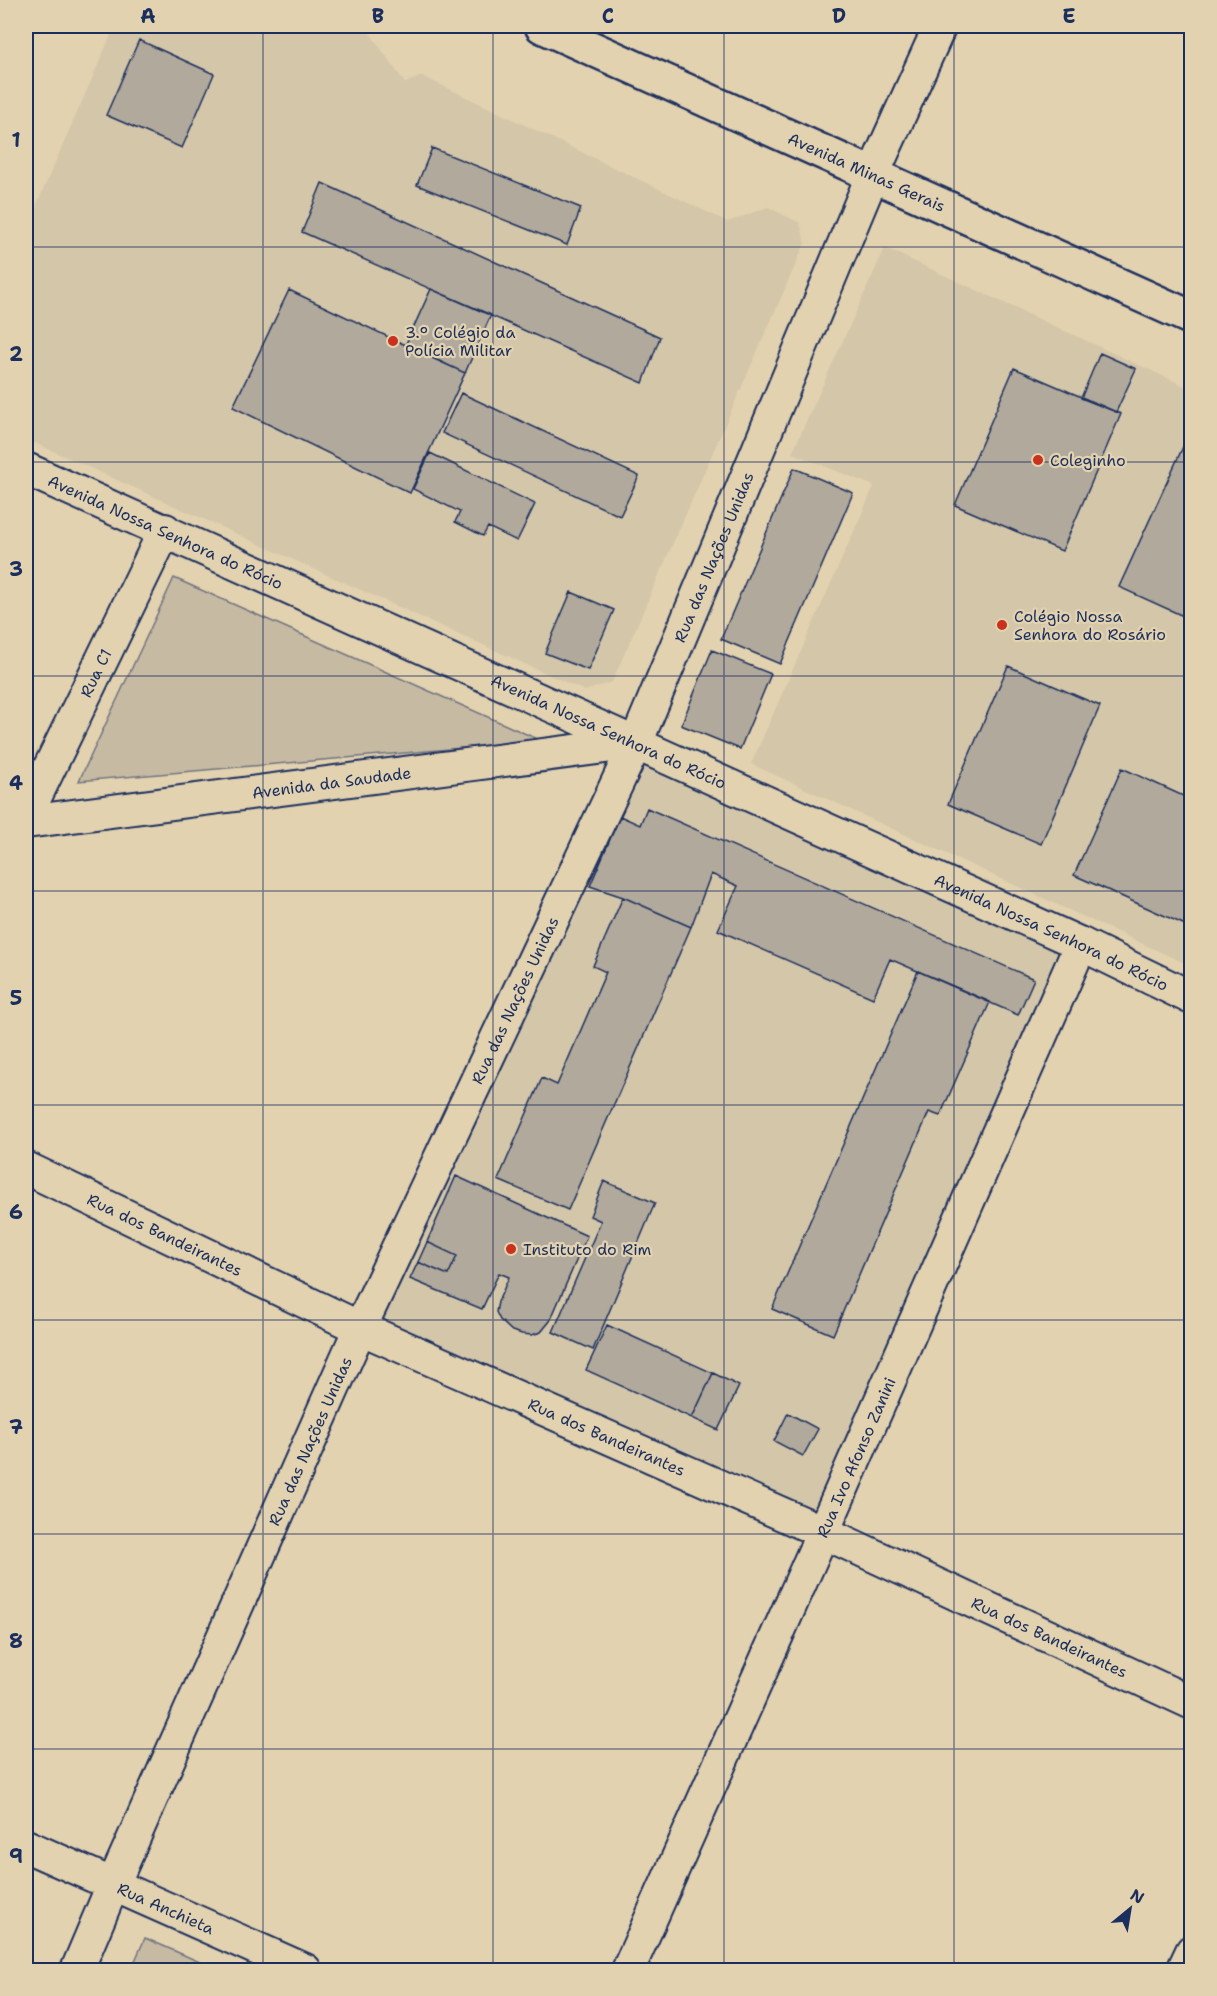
<svg xmlns="http://www.w3.org/2000/svg" width="1217" height="1996" viewBox="0 0 1217 1996" font-family="'Shantell Sans',sans-serif">
<style>
.built{fill:#d4c6a9}
.green{fill:#c6baa3;stroke:#707480;stroke-width:1.5}
.building{fill:#b1a99b;stroke:#1b2f5e;stroke-width:1.5}
.lines{fill:none;stroke-linecap:round;stroke-linejoin:round}
.minor-casing{stroke:#1b2f5e;stroke-width:36}
.tertiary-casing{stroke:#1b2f5e;stroke-width:38}
.minor{stroke:#e3d2af;stroke-width:32}
.tertiary{stroke:#e3d2af;stroke-width:33}
.grid{fill:none;stroke:#1b2f5e;stroke-width:1.5;stroke-opacity:0.55}
.poi-dot{fill:#c8321e;stroke:#e3d2af;stroke-width:2}
.labels{text-anchor:middle;stroke-width:4.5;stroke-linejoin:round;paint-order:stroke}
.street-label{font-size:16px;fill:#1b2f5e;stroke:#e3d2af}
.poi-label{font-size:16px;fill:#1b2f5e;stroke:#e3d2af;text-anchor:start}
.neatline{fill:none;stroke:#1b2f5e;stroke-width:2}
.grid-label{font-size:20px;text-anchor:middle;font-weight:bold;fill:#1b2f5e}
</style>
<rect width="100%" height="100%" fill="#e3d2af"/>
<filter id="ink" filterUnits="userSpaceOnUse"><feTurbulence type="fractalNoise" baseFrequency=".0167" numOctaves="2"/><feDisplacementMap in="SourceGraphic" scale="12" xChannelSelector="R" yChannelSelector="G"/><feConvolveMatrix kernelMatrix="1 2 1 2 8 2 1 2 1" color-interpolation-filters="sRGB"/></filter>
<g filter="url(#ink)">
<!-- built -->
<path class="built" d="M115,26h250l40,57 17,-7 306,146 40,-15 32,16 5,20 -193,439 -27,9 -559,-252v-210z
M885,248l306,141v577l-440,-202 123,-278 -82,-33z
M636,745l441,205 -255,570 -441,-196z"/>
<!-- green -->
<path class="green" d="M174,578l368,163 -463,40z
M145,1938l73,32h-87z"/>
<!-- building -->
<path class="building" d="M139,40l75,34 -32,74 -76,-33z
M432,148l149,60 -14,37 -150,-60z
M322,183l338,154 -17,46 -341,-151z
M431,289l60,26 -26,58 -60,-27z
M289,290l176,83 -55,120 -177,-86z
M1100,353l36,16 -20,43 -35,-14z
M1014,368l107,46 -59,137 -107,-46z
M461,393l178,83 -19,40 -178,-83z
M1192,427v193l-73,-33z
M430,453l105,51 -18,37 -29,-14 -5,9 -28,-14 5,-10 -47,-23z
M794,468l59,25 -73,171 -59,-25z
M571,592l43,18 -26,60 -43,-17z
M712,650l59,24 -31,75 -59,-24z
M1008,666l92,40 -59,138 -93,-40z
M1122,768l70,32v128l-118,-53z
M647,808l387,171 -16,36 -128,-56 -17,39 -155,-68 20,-44 -27,-12 -20,53 -68,-30 -33,-11 30,-70 20,9z
M623,897l68,30 -123,283 -70,-30 44,-102 15,7 49,-113 -13,-6z
M918,971l72,31 -50,114 -11,-4 -96,223 -61,-26z
M456,1176l131,60 -37,85 -9,11 -9,3 -10,-1 -10,-3 -12,-11 -4,-8 2,-10 11,-25 -10,-4 -17,36 -72,-30 8,-17 30,13 9,-19 -30,-14z
M604,1181l51,22 -62,147 -40,-18 48,-111 -11,-5z
M427,1242l30,14 -9,19 -30,-13z
M607,1325l106,48 -21,45 -106,-48z
M713,1373l26,13 -21,44 -26,-12z
M788,1413l30,16 -15,27 -29,-15z"/>
<g class="lines">
<!-- minor casing -->
<g class="minor-casing">
<g id="minor">
<path id="s1" d="M26,469l1055,475 111,54"/>
<path id="s2" d="M26,816l139,-286"/>
<path id="s3" d="M26,822l610,-79"/>
<path id="s4" d="M26,1168l334,160 463,204 369,171"/>
<path id="s5" d="M26,1846l279,124"/>
<path id="s6" d="M77,1970l36,-85 247,-557 276,-585 237,-569 67,-148"/>
<path id="s7" d="M628,1970l195,-438 258,-588"/>
<path d="M1183,1970l9,-19"/>
</g>
</g>
<!-- tertiary casing -->
<g class="tertiary-casing">
<g id="tertiary">
<path id="s8" d="M542,26l650,292"/>
</g>
</g>
<!-- minor -->
<use href="#minor" class="minor"/>
<!-- tertiary -->
<use href="#tertiary" class="tertiary"/>
</g>
</g>
<!-- grid -->
<path class="grid" d="M263,26v1944M493,26v1944M724,26v1944M954,26v1944M26,247h1166M26,462h1166M26,676h1166M26,891h1166M26,1105h1166M26,1320h1166M26,1534h1166M26,1749h1166"/>
<!-- markers -->
<g class="poi-dot">
<circle cx="393" cy="341" r="6"/>
<circle cx="1038" cy="460" r="6"/>
<circle cx="1002" cy="625" r="6"/>
<circle cx="511" cy="1249" r="6"/>
</g>
<g class="labels">
<!-- street labels -->
<g class="street-label">
<text dy="6" stroke="none"><textPath href="#s8" startOffset="356">Avenida Minas Gerais</textPath></text>
<text dy="6" stroke="none"><textPath href="#s1" startOffset="153">Avenida Nossa Senhora do Rócio</textPath></text>
<text dy="6" stroke="none"><textPath href="#s6" startOffset="1550">Rua das Nações Unidas</textPath></text>
<text dy="6" stroke="none"><textPath href="#s2" startOffset="159">Rua C1</textPath></text>
<text dy="6" stroke="none"><textPath href="#s1" startOffset="639">Avenida Nossa Senhora do Rócio</textPath></text>
<text dy="6" stroke="none"><textPath href="#s3" startOffset="308">Avenida da Saudade</textPath></text>
<text dy="6" stroke="none"><textPath href="#s1" startOffset="1125">Avenida Nossa Senhora do Rócio</textPath></text>
<text dy="6" stroke="none"><textPath href="#s6" startOffset="1064">Rua das Nações Unidas</textPath></text>
<text dy="6" stroke="none"><textPath href="#s4" startOffset="154">Rua dos Bandeirantes</textPath></text>
<text dy="6" stroke="none"><textPath href="#s4" startOffset="640">Rua dos Bandeirantes</textPath></text>
<text dy="6" stroke="none"><textPath href="#s6" startOffset="578">Rua das Nações Unidas</textPath></text>
<text dy="6" stroke="none"><textPath href="#s7" startOffset="561">Rua Ivo Afonso Zanini</textPath></text>
<text dy="6" stroke="none"><textPath href="#s4" startOffset="1126">Rua dos Bandeirantes</textPath></text>
<text dy="6" stroke="none"><textPath href="#s5" startOffset="153">Rua Anchieta</textPath></text>
</g>
<!-- poi labels -->
<g class="poi-label">
<text x="405" y="338">3.º Colégio da<tspan x="405" dy="18">Polícia Militar</tspan></text>
<text x="1050" y="466">Coleginho</text>
<text x="1014" y="622">Colégio Nossa<tspan x="1014" dy="18">Senhora do Rosário</tspan></text>
<text x="523" y="1255">Instituto do Rim</text>
</g>
</g>
<!-- margin -->
<rect width="1217" height="1996" fill="none" stroke="#e3d2af" stroke-width="66"/>
<!-- north arrow -->
<g transform="translate(1130 1909) rotate(30)" stroke="#e3d2af" stroke-width="4.5" paint-order="stroke">
<path d="M0-4.5L10 22L0 15L-10 22Z" fill="#1b2f5e"/>
<text y="-9" font-size="16" font-weight="bold" text-anchor="middle" fill="#1b2f5e">N</text>
</g>
<rect x="33" y="33" width="1151" height="1930" class="neatline"/>
<g class="grid-label">
<text x="148" y="23">A</text>
<text x="378" y="23">B</text>
<text x="608" y="23">C</text>
<text x="839" y="23">D</text>
<text x="1069" y="23">E</text>
<text x="16" y="147">1</text>
<text x="16" y="361">2</text>
<text x="16" y="576">3</text>
<text x="16" y="790">4</text>
<text x="16" y="1005">5</text>
<text x="16" y="1219">6</text>
<text x="16" y="1434">7</text>
<text x="16" y="1648">8</text>
<text x="16" y="1863">9</text>
</g>
</svg>
